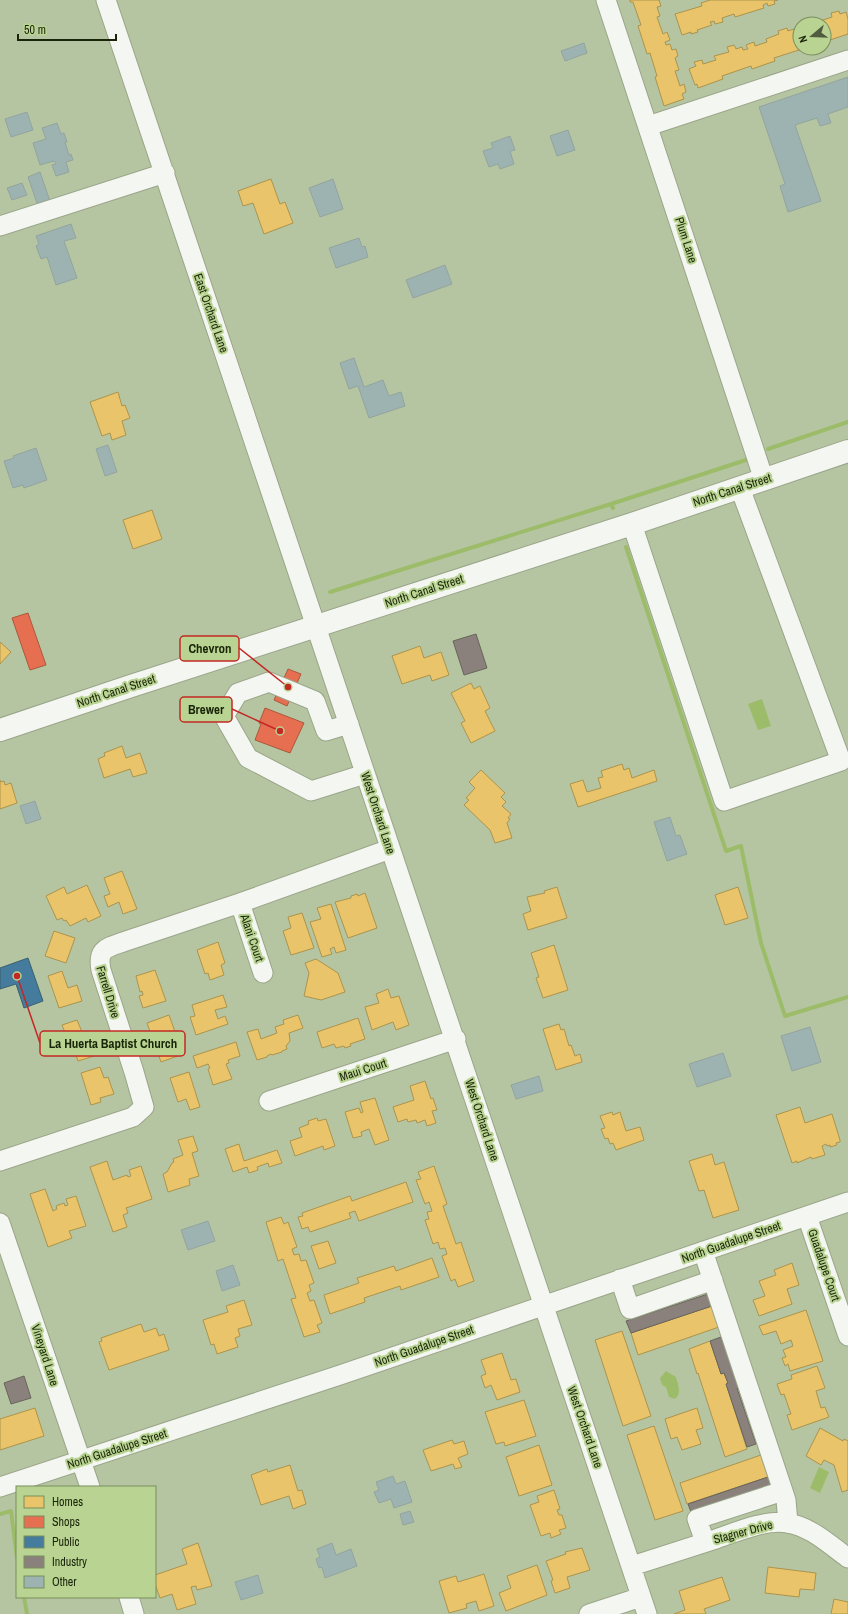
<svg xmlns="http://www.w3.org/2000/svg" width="848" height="1614" viewBox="0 0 848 1614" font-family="'Archivo Narrow',sans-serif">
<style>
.water{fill:#9dbc6a}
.homes{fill:#e9c46a;stroke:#ab944d}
.shops{fill:#e76f51;stroke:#aa583b}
.public{fill:#457b9d;stroke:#386171}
.industry{fill:#8a817c;stroke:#68655a}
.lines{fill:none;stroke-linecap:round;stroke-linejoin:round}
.stream{stroke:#9dbc6a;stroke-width:4}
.building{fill:#9cb3b1;stroke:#93a49e}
.minor-casing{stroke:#9aa589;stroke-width:21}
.major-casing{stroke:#9aa589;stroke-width:24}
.minor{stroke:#f4f6f1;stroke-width:19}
.major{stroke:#f4f6f1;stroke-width:22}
.labels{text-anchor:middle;stroke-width:4;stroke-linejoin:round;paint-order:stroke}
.street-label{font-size:12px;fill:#1a2409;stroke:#b9d492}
.leader{fill:none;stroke:#c32825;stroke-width:1.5}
.callout-dot{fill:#c32825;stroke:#b9d492;stroke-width:1.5}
.callout{fill:#b9d492;stroke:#c32825;stroke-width:1.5}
.callout-label{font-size:13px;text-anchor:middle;font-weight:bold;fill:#1a2409}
</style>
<rect width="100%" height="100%" fill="#b6c5a1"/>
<!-- water -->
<path class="water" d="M762,699l9,27 -13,4 -10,-26z
M666,1371l10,6c2,8 6,16 -1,22l-6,-2 -3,-10 -4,-2 -2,-7z
M819,1467l10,5 -9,21 -10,-5z"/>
<!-- homes -->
<path class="homes" d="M630,0h29l2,6 -4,1 3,9 -3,1 6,17 4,-2 3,8 -5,2 1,3 4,-1 2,6 4,-1 2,7 -3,2 4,12 -4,1 5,15 4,-2 2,8 -4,2 2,5 -20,7 -9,-29 2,-1 -7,-23 -3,1 -9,-28 3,-1 -8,-23h-3z
M710,0h68l-4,1 1,3 -7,2 -1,-3 -4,2 1,3 -29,9 -1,-3 -12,4 1,4 -8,2 -1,-3 -4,1 2,3 -15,5 1,2 -7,2v-2l-9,3 -7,-21 27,-8 -1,-3z
M839,11l1,3 6,-2 2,7v15l-21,7 1,3 -4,2v-22h-3l-1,-3 12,-4 -1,-4z
M787,28l1,3 6,-2 1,4 5,-2v17h17l-11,3 -1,-3 -31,10 1,3 -23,8 -1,-3 -29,10 1,3 -25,9 -1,-4 -2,1 -6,-16 7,-3 -2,-4 8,-2 1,4 13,-4 -2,-4 15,-4 -2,-5 7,-2 2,4 6,-2 1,3 5,-1 -2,-4 8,-3 1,4 12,-4 -1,-3 13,-5 -1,-3z
M271,179l9,25 5,-2 8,21 -29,11 -11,-31 -10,3 -5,-15z
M118,392l4,14 3,-1 5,13 -8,3 4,14 -14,5 -2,-7 -8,3 -12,-34z
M152,510l10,29 -29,10 -10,-29z
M0,642l11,10 -11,12z
M420,646l4,12 17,-6 8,23 -17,6 -2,-6 -28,9 -10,-28z
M471,683l3,6 6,-3 10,22 -5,3 10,20 -24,12 -10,-20 4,-2 -14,-28z
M122,746l4,12 14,-5 7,20 -14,4 -3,-8 -26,9 -6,-19 7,-3 -1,-3z
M622,764l2,6 5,-2 3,10 22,-8 3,11 -79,26 -8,-23 13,-4 4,12 14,-4 -3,-10 5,-1 -2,-6z
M481,770l24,23 -4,4 5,5 -4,4 9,8 -3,4 2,1 -3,4 5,15 -17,5 -5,-13 -26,-25 5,-5 -3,-2 9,-10 -6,-6z
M0,780l1,2 3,-1 1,4 6,-2 6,20 -17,6z
M122,871l15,38 -14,5 -4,-12 -11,5 -4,-11 6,-2 -6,-16z
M87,885l14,31 -13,6 -2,-4 -16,8 -4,-6 -2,1 -2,-3 -5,2 -11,-24 18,-9 3,7z
M557,887l10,31 -39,12 -5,-16 8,-3 -4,-14 18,-4 -1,-2z
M738,887l10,31 -23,7 -10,-30z
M365,893l12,35 -29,10 -13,-36 16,-4v-2l6,-2 1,2z
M331,904l15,46 -10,3 -2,-6 -4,2 2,5 -10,3 -12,-35 11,-3 -4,-11z
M302,913l12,35 -23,7 -8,-24 8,-3 -3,-11z
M54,931l21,7 -9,25 -21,-7z
M218,942l7,21 -4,2 3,10 -14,5 -2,-7 -3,1 -8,-24z
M554,945l14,45 -25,8 -7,-20 3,-1 -8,-24z
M316,959l22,14 7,19 -24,8 -17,-4 5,-23 -4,-10z
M155,970l11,31 -23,7 -4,-12 4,-1 -1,-4 -2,1 -4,-16z
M62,971l6,17 9,-3 5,16 -23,7 -11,-32z
M388,989l3,9 8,-2 10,29 -13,5 -3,-8 -21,8 -7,-23 14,-4 -3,-9z
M223,995l4,12 -12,3 3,9 7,-3 3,8 -32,11 -6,-18 5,-1 -3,-11z
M169,1015l14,39 -22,8 -14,-39z
M298,1015l5,13 -14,5 1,8 -4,5 1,3 -5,2v1l-10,3 -1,-1 -4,2v1l-10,3 -10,-28 11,-3 3,10 16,-6 -2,-6 9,-3 -1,-4z
M358,1018l7,21 -15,5 1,2 -6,2 -1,-2 -8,2 -2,-4 -12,4 -5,-16z
M77,1020l5,12 4,-1 8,25 -16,5 -8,-24 -3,1 -5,-13z
M559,1024l2,6 3,-1 5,17 2,-1 4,11 5,-2 2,8 -26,8 -13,-41z
M236,1042l4,14 -12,4 1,3 -3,1 6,15 -19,6 -5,-16 2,-1 -2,-4 -11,4 -4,-12z
M100,1067l4,11 4,-1 6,17 -14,4 1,4 -10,3 -10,-32z
M189,1072l11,35 -10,3 -4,-11 -8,3 -8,-24z
M425,1081l6,18 2,-1 4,12 -5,1 4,12 -9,3 -2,-6 -8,3 -1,-3 -8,2 -1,-3 -9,3 -5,-15 21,-7 -4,-14z
M375,1098l14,42 -14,5 -6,-16 -8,3 1,4 -9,2 -8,-26 14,-4 2,5 2,-1 -3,-10z
M800,1107l5,16 27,-9 8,26v2l-4,1 1,2 -7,2v-2l-3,1 -1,-2 -4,2 3,9 -13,4 -1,-2 -14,6v-2l-5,2 -16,-48z
M612,1112l1,3 7,-3 6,19 14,-4 4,13 -28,10 -3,-7 -3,1 -2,-6 -3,1 -4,-10 4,-1 -5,-12z
M317,1118l1,3 8,-2 9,27 -11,4 -1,-4 -28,10 -5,-15 12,-4 -3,-9 10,-4 -1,-3z
M193,1136l5,15 -6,2 7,23 -10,3 1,6 -22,7 -5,-18 4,-2 5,-9 2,-1 -1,-3 10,-4 -5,-15z
M239,1144l5,17 33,-11 5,13 -13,4 -1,-4 -11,4 1,3 -9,3 -2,-6 -14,5 -8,-23z
M712,1154l3,11 9,-3 15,48 -26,8 -9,-28 -5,1 -10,-30z
M107,1161l6,19 14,-5 1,2 3,-1 -2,-6 12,-4 11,33 -26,9 2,5 -5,2 4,12 -14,5 -23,-65z
M434,1166l13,38 -4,2 13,38 5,-2 13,39 -16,6 -3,-8 -4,2 -9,-25 5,-2 -2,-6 -5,1 -2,-7 -5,2 -8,-24 4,-1 -2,-7 5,-1 -3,-9 -4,2 -9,-24 5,-1 -3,-7z
M406,1182l7,20 -54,19 -4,-10 -6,2 2,5 -41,14 -2,-5 -6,2 -4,-12 5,-1 -1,-3 48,-17 2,5z
M45,1189l8,22 4,-2 -1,-3 8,-3 1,3 3,-1 -2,-6 10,-3 10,30 -17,5 3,7 -24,9 -18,-53z
M281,1217l3,7 4,-2 9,25 -5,2 2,6 5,-1 2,7 5,-1 8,23 -5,2 2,6 -4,2 3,8 4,-1 8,23 -5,2 3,7 -16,5 -13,-38 5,-1 -13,-39 -5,2 -12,-39z
M328,1241l8,22 -17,6 -8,-23z
M432,1258l7,19 -38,13 -1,-4 -36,12 1,4 -35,12 -6,-19 35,-12 -2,-5 37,-12 2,5z
M792,1263l7,22 -12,4 5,15 -33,12 -6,-16 12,-4 -6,-15 17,-6 -2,-5z
M244,1300l8,25 -14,4 2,7 -5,2 3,9 -21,7 -3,-10 -3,1 -8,-25 25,-8 -2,-6z
M712,1306l7,21 -81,28 -7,-22z
M806,1310l17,51 -33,10 -2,-7 -3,2 -3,-8 4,-1 -3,-7 10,-4 -2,-6 -10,4 -5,-13 -13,4 -4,-9z
M141,1324l3,8 12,-4 3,8 5,-2 5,16 -60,20 -10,-28 3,-1 -1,-3z
M622,1331l29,85 -28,10 -28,-86z
M710,1341l11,33 3,-1 4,10 -2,1 21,65 -22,8 -27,-84 -1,1 -8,-25z
M502,1353l9,27 5,-1 4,13 -23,8 -6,-15 -6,3 -4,-12 5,-2 -5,-14z
M817,1366l8,22 -9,3 5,17 4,-1 4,10 -37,13 -5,-15 4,-1 -7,-20 -3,1 -4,-11 15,-5 -1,-4z
M524,1400l12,36 -31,10 -1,-4 -8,2 -11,-32z
M35,1408l9,28 -44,14v-31z
M697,1408l6,20 -7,2 5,14 -19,6 -5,-13 -6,2 -6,-20z
M654,1426l29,85 -28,9 -28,-85z
M820,1428l23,13 1,-2 4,2v49l-6,2 -8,-27 -10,-5 -3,5 -15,-9z
M452,1440l2,4 10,-3 4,13 -10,4 4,9 -7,2 -2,-5 -22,7 -8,-21z
M539,1445l13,40 -33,11 -13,-39z
M761,1455l7,22 -81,27 -7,-21z
M290,1465l8,26 4,-1 4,14 -13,5 -4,-13 -28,9 -10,-30 16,-6 1,3z
M554,1490l6,19 -3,1 2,5h3l4,13 -7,2 2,4 -10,4 -1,-5 -9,3 -11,-31 9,-3 -2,-6z
M198,1543l14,43 -15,4 -1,-4 -5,1 5,17 -19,6 -5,-16 -12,4 -5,-14v-9l32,-11 -5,-15z
M582,1548l8,22 -23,7 3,11 -15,5 -4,-12 2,-1 -7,-19 20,-7 -1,-2z
M537,1565l10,30 -41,16 -7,-18 12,-5 -4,-12z
M768,1567l48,6 -2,17 -14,-1 -1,8 -34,-4z
M484,1574l10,32 -15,5 -3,-10 -10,3 1,4 -18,5 -10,-32 17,-5 2,6z
M722,1577l8,23 -26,9 2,5h-32l11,-4 -6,-19z
M834,1599l14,3v12h-17z"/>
<!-- shops -->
<path class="shops" d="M28,613l18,52 -16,5 -18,-52z
M288,669l13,5 -14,32 -13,-6z
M265,708l39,15 -14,30 -35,-13 6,-16 -2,-1z"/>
<!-- public -->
<path class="public" d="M28,958l15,43 -19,7 -8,-24 -16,5v-21z"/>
<!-- industry -->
<path class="industry" d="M476,634l11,34 -23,7 -11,-34z
M708,1294l4,12 -81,27 -5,-12z
M721,1337l19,50 -3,1 19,56 -9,3 -21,-63 2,-1 -4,-10 -3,1 -11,-33z
M24,1376l7,22 -20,6 -7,-21z
M768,1477l3,8 -80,27 -3,-8z"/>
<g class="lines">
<!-- stream -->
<path class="stream" d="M768,449l80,-27
M613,508l-2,-4 135,-44
M626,547l100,304 15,-5 20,97 24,73 63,-19
M330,592l281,-88
M0,1514l11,-3 6,47
M24,1597l3,17"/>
</g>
<!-- building -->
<path class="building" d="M584,43l3,10 -22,8 -4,-10z
M848,77v30l-20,7 3,9 -11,3 -3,-8 -22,7 26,76 -33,11 -8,-26 5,-2 -26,-77z
M27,112l6,18 -22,7 -6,-18z
M57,123l4,11 3,-1 3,9h-2l4,13 2,-1 2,6 -7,2 3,10 -13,4 -4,-11 4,-1 -2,-3 -14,4 -7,-22 13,-4 -4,-11z
M568,130l7,20 -18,6 -7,-20z
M510,136l5,14 -5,1 4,13 -14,5 -2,-5 -9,3 -6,-16 10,-3 -2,-5z
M40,172l11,32 -12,5 -11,-32z
M333,179l10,30 -23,8 -11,-29z
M22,183l5,12 -15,5 -5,-12z
M71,224l5,14 -12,3 13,37 -21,7 -9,-28 -6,2 -5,-13 3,-2 -3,-8z
M359,238l3,9 3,-1 3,11 -32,11 -7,-20z
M445,265l7,19 -39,14 -7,-18z
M354,358l10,29 19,-7 6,16 12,-4 4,14 -36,12 -11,-32 -9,3 -9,-26z
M108,445l9,27 -12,4 -9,-27z
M36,448l11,32 -23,8 -1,-3 -10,3 -9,-27 10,-3 -1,-2z
M35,801l6,18 -15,5 -6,-18z
M670,817l6,19 4,-1 7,19 -20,7 -13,-39z
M810,1027l11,35 -29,9 -11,-35z
M723,1053l8,23 -34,11 -8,-23z
M539,1076l4,15 -27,8 -5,-14z
M208,1221l7,20 -27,9 -7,-20z
M233,1265l7,20 -18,6 -6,-20z
M393,1476l3,8 9,-3 7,21 -18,6 -3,-9 -12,4 -5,-11 5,-2 -3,-8z
M410,1511l4,11 -11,3 -3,-11z
M332,1543l4,12 15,-6 6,17 -32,12 -3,-11 -3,1 -3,-9 4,-2 -3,-8z
M258,1575l5,18 -22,7 -6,-18z"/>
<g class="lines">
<!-- minor casing -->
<g class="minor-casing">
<path id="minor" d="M106,0l541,1614
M606,0l158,480
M648,126l200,-66
M0,226l165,-53
M632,524l92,277 117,-40 -101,-273
M349,724l-23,7 -11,-30 -46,-19 -31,11 -14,23 24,42 63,33 54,-17
M240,903l23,70
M269,1101l187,-62
M0,1161l133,-44 11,-10 -10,-35 -33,-102c-4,-21 5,-22 22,-28l117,-39 150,-54
M807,1216l41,120
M0,1223l90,264
M703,1251l83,249 2,23
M620,1279l10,30 83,-29
M0,1487l340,-112 508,-173
M705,1542l-8,-23 86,-28
M632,1566c28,-9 56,-18 84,-27 20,-7 51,-20 71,-16 23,3 43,22 61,35
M129,1597l5,17
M589,1614l52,-17"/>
</g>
<!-- major casing -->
<g class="major-casing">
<path id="major" d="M0,730l128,-43 504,-163 216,-73"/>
</g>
<!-- minor -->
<use href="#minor" class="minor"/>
<!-- major -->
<use href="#major" class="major"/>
</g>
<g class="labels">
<!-- street labels -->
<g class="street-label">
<text transform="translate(686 240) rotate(72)" y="4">Plum Lane</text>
<text transform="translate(211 313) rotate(71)" y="4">East Orchard Lane</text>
<text transform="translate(732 490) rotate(-18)" y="4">North Canal Street</text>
<text transform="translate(424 591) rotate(-18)" y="4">North Canal Street</text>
<text transform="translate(116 691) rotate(-18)" y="4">North Canal Street</text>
<text transform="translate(378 813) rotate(72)" y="4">West Orchard Lane</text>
<text transform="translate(252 938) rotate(71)" y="4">Alani Court</text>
<text transform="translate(108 992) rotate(73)" y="4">Farrell Drive</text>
<text transform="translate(363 1070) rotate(-18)" y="4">Maui Court</text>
<text transform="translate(482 1120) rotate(72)" y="4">West Orchard Lane</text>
<text transform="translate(731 1242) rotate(-19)" y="4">North Guadalupe Street</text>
<text transform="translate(824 1265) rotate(71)" y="4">Guadalupe Court</text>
<text transform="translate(424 1346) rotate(-19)" y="4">North Guadalupe Street</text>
<text transform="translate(45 1355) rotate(72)" y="4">Vineyard Lane</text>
<text transform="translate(585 1427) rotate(71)" y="4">West Orchard Lane</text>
<text transform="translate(117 1449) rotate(-18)" y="4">North Guadalupe Street</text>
<text transform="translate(743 1532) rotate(-15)" y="4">Stagner Drive</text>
</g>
</g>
<!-- callouts -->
<path class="leader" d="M288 687L239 648M280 731L232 709M17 976L40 1043"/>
<g class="callout-dot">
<circle cx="288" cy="687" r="4"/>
<circle cx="280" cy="731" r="4"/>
<circle cx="17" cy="976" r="4"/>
</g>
<g class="callout">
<rect x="180" y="636" width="59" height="25" rx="4"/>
<rect x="180" y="697" width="52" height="25" rx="4"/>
<rect x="40" y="1031" width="145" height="25" rx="4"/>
</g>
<g class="callout-label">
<text x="210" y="653">Chevron</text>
<text x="206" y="714">Brewer</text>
<text x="113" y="1048">La Huerta Baptist Church</text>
</g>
<!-- legend -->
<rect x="16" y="1486" width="140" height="112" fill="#b9d492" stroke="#798e5b"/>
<rect x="24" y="1496" width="20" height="12" fill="#e9c46a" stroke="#798e5b"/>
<text x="52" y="1506" font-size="12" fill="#1a2409">Homes</text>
<rect x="24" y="1516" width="20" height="12" fill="#e76f51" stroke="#798e5b"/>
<text x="52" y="1526" font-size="12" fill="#1a2409">Shops</text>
<rect x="24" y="1536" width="20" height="12" fill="#457b9d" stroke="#798e5b"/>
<text x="52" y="1546" font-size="12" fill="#1a2409">Public</text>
<rect x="24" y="1556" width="20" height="12" fill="#8a817c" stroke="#798e5b"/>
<text x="52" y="1566" font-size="12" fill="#1a2409">Industry</text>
<rect x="24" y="1576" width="20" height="12" fill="#9cb3b1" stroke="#798e5b"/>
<text x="52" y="1586" font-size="12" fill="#1a2409">Other</text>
<!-- north arrow -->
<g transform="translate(812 36) rotate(251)"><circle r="19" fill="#b9d492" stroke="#798e5b"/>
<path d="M0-3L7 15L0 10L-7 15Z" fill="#515c3e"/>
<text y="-6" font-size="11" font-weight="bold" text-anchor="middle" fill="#1a2409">N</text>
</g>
<!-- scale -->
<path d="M18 34v6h98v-6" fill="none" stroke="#1a2409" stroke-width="2"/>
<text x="24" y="34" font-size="12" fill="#1a2409" stroke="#b9d492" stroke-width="3" paint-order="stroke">50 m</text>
</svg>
